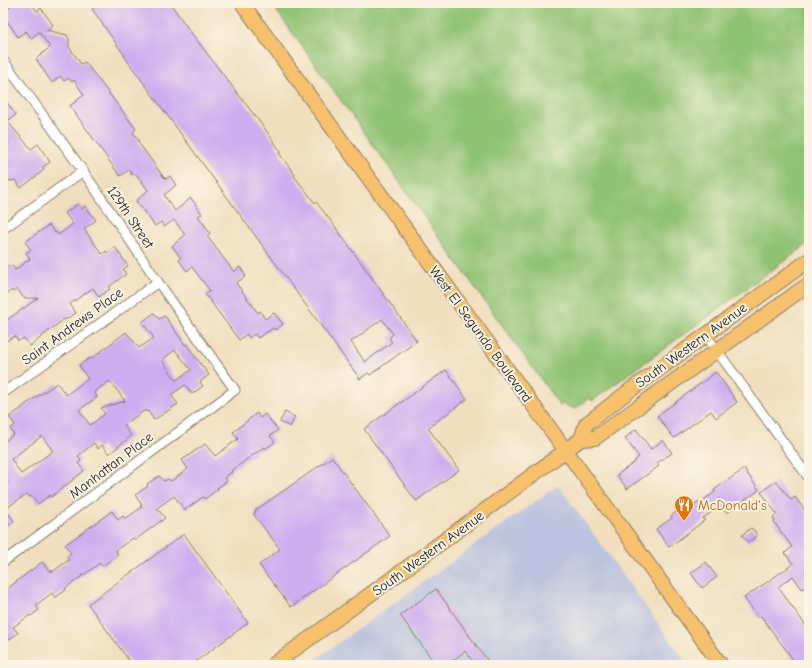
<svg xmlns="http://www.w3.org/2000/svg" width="812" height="668" viewBox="0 0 812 668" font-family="'Comic Neue',sans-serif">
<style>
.industrial{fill:#bbc3de}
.green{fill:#90c273;stroke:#566f48}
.building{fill:#cfacef;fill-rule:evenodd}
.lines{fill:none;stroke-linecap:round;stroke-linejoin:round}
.minor-casing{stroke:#867d6d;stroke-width:11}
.primary-casing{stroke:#867d6d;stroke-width:16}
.minor{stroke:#fff;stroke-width:9}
.primary{stroke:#f7c06c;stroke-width:14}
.labels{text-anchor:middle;stroke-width:4;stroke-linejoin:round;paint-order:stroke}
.street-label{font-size:14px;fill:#1c1c1c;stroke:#fcf5e5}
.food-label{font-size:14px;fill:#c56008;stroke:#fcf5e5;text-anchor:start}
</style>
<rect width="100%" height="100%" fill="#fcf5e5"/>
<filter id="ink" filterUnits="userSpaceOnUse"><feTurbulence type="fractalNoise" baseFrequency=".025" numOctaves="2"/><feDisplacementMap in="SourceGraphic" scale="8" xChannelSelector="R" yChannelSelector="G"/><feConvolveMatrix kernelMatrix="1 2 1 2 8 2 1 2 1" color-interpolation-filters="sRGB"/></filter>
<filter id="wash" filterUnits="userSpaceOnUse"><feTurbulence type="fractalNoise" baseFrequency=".012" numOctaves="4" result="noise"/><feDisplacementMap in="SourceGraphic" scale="16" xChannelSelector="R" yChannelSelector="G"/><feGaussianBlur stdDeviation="0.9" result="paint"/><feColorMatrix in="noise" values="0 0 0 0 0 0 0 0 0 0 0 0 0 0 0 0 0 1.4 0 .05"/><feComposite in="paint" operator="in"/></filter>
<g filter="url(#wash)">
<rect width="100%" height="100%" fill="#f1debe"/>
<!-- industrial -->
<path class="industrial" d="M558,485l130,180h-380z"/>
<!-- green -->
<path class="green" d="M271,3h538v240l-217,158 -3,-3 -14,11 -13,-5 -2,2z"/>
<g id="blocks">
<!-- building -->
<path class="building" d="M7,3h24l6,8 4,-3 12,17 -7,5 21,5 2,4v8l12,17 4,-2 51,67 -3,3 6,9 -1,1 24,33 4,4 4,-3 6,9 -12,10 11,16 16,-13 11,16 -4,2 12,17 -3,3 27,36 6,-5 6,9 -10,7 22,30 2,-2 5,8 9,-6 9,11 -8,6 -1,-2 -7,4 -9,6 -3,-4 -6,4 -2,-4 -8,6 -34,-46 5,-3 -18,-24 -5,4 -8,-11 2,-2 -9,-12 13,-11 -11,-15 -10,7 -3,-5 -6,4 -19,-25 12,-11 -13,-17 -3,2 -3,-5 -9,6 -50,-70 14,-11 -10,-15 -2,2 -3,-4 -5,3 -4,-5 -8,7 -16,-24 14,-12 -11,-15 -8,6 -5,-7 -8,6 -15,-22v-3l7,-5z
M99,3h71l22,31 73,95 16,23 -2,1 16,22 -1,1 21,27 1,-1 18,23 83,116 -47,34 -2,-2 -8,6 -236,-323h1l-33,-47zM382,319l11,15 -4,4 3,4 -27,20 -14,-20z
M3,97l13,18 -9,6 24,28 7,-5 12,18 -7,5 1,3 -23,18 -6,-8 -3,1 -9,-1v-31l6,-6 -6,-8z
M78,204l4,5 3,-3 11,14 -12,9 18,25 4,-3 1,2 8,-6 13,19 -5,3 3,5 -17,13 1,2 -11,8 -6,-9 -23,16 6,9 -11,7 -1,-1 -34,27 -6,-8 -6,3 -3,-5 -12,7v-20l35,-25h-14l-7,-9 -4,3 -1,-2 -9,7v-37l5,7 4,-2 3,5 15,-11 -4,-6 5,-3 -6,-8 24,-17 6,8 1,-1 2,3 15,-11 -8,-11z
M154,313l5,6 6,-3 20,29 1,-1 23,31 -9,7 3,4 -11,8 -7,-9 -14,10 7,9 -24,16 -6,-9 -2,1 -1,-2 -21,15 7,11 -22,18 -7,-9 -4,4 -4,-6 -16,13 3,5 -3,2 6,8 -33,26 -1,-2 -12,9 -6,-8 -2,1 -3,-3 -22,15 9,12 -11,9v-43l5,-4 -5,-7v-33l11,-9 -4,-5 5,-4 -6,-8 13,-9v-1l35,-24 9,12 22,-16 -9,-14 11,-7 1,1 35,-27 13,16 15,-10 -12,-16zM175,350l16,20 -15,10 -14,-20zM110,381l15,20 -24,7 4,6 -15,11 -11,-15 18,-13 -3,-5zM42,436l11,15 -32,23 -10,-15z
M446,370l21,29 -39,29 31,42 -43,31 -52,-72z
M716,372l21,30 -21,16 -5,-7 -37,27 -17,-22z
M285,412l10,5 -5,10 -10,-5z
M257,413l3,5 5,-4 13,16 -8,6 5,6 -10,7 -1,-2 -33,24 1,1 -7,5 2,4 -10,7 1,1 -13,10 -2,-2 -18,13 -11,-14 -17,12 8,10 -30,22 -2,-2 -17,12 2,5 -16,11 -2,-3 -29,21 -6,5 1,1 -11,8 -3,-5 -16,12 3,5 -8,6 -1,-1 -17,12 5,6 -9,7 -6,-8v-3l5,-3 -5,-7v-27l39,-30 7,9 2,-1 1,2 17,-12 -3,-3 5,-4 -6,-8 47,-34 6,9 5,-4 2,3 17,-12 -2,-1 2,-1 -7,-10 13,-9 -1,-2 12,-8 5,5 4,-2 3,2 17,-12 -6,-9 23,-16 10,12 23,-17 -5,-7z
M636,429l15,20 12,-9 9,13 -15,10 2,3 -32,23 -10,-14 19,-14 -1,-1 4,-3 -14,-19z
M332,457l58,79 -99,71 -32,-42 21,-16 -26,-34 2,-5z
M744,469l15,21 -32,23 -5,-8 -19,13 2,2 -36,27 -13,-18 16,-11 -1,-2 16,-12 2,1 3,-2 1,2 7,-4 1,1 14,-10 -1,-2z
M776,481l15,19 4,-3 14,19v52l-4,3 4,5v8l-7,5 -9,-13 -15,11 31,43v35h-12l-36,-49 -2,2 -15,-20 49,-34 -8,-11 7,-6 -18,-25 1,-1 -2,-4 4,-3 -16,-22z
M751,528l4,3 2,5 -9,6 -6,-7z
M184,534l64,89 -57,42h-59l-44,-61z
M706,562l11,15 -15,11 -11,-15z
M436,589l37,52 18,24h-15l-11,-14 -18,14h-11l-36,-50z"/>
</g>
</g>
<g filter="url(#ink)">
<use href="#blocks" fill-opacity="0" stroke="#867d6d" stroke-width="1"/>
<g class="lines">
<!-- minor casing -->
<g class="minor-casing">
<path id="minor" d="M3,60l80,111 75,111 77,108 -232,172
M3,229l80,-58
M705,334l104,144
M3,393l155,-111"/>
</g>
<!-- primary casing -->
<g class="primary-casing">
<path id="primary" d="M242,3l479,662
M581,439l5,-15 43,-33 180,-131
M273,665l176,-128 132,-98 14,-1 214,-154"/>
</g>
<!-- minor -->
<use href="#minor" class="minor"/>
<!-- primary -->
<use href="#primary" class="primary"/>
</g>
</g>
<!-- icons -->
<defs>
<g id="restaurant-pin" transform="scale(1)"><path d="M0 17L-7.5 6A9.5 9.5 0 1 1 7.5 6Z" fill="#e8710a" stroke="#fcf5e5"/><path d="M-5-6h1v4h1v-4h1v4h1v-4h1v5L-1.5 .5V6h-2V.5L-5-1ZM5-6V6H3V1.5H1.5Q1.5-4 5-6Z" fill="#fff"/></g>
</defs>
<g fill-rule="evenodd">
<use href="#restaurant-pin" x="684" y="505"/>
</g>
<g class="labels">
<!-- street labels -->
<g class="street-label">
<text transform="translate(131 217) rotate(56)" y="5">129th Street</text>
<text transform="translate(72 326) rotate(-36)" y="5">Saint Andrews Place</text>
<text transform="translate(481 334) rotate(54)" y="5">West El Segundo Boulevard</text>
<text transform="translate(691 345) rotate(-36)" y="5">South Western Avenue</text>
<text transform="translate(111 465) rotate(-37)" y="5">Manhattan Place</text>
<text transform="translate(428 553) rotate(-36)" y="5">South Western Avenue</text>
</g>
<!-- food labels -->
<g class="food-label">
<text x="698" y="510">McDonald's</text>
</g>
</g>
<!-- margin -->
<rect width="812" height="668" fill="none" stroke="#fcf5e5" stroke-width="16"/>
</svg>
